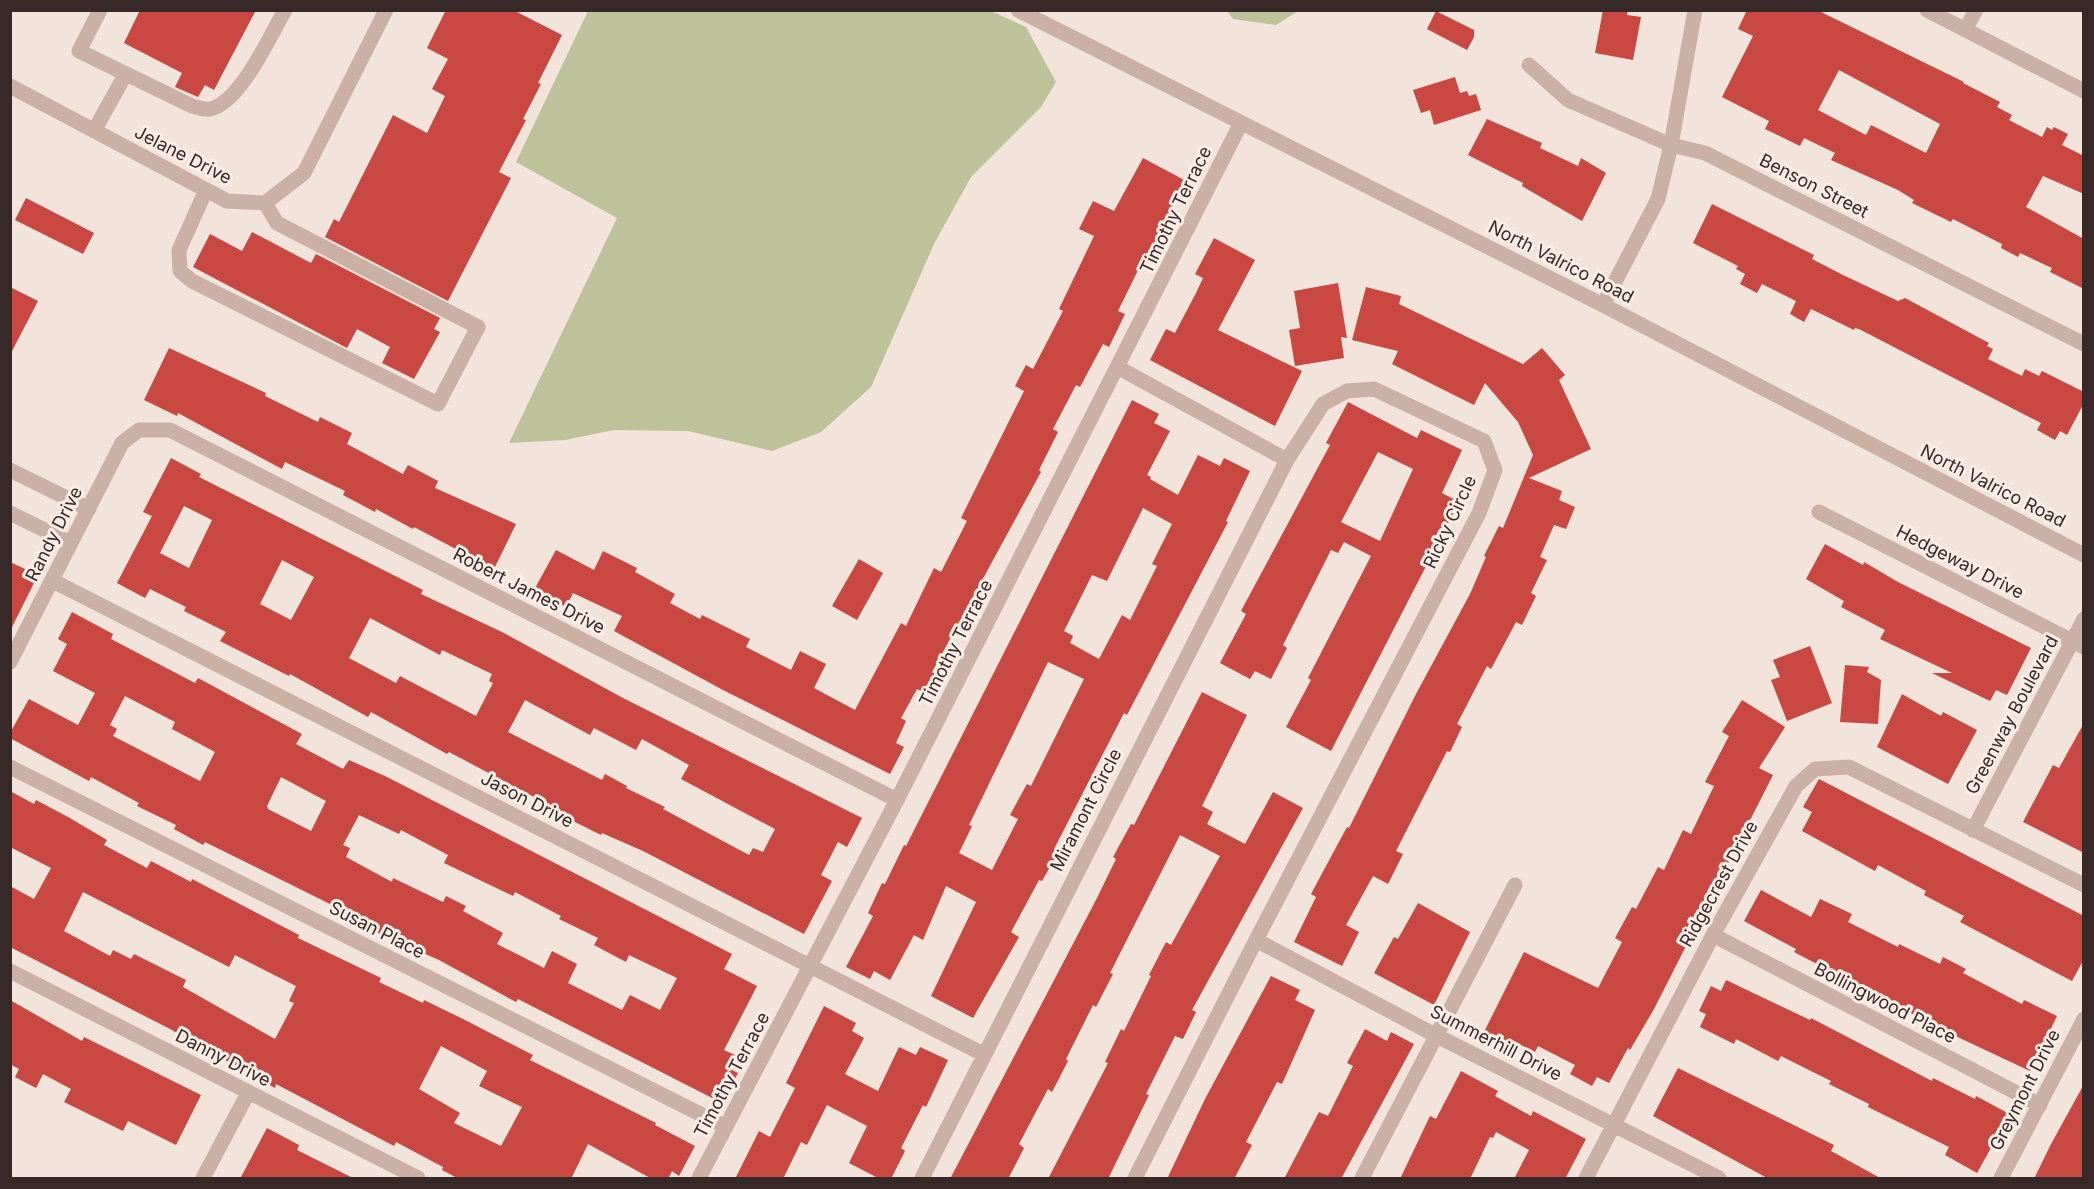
<svg xmlns="http://www.w3.org/2000/svg" width="2094" height="1189" viewBox="0 0 2094 1189" font-family="Inter,sans-serif">
<style>
.green{fill:#bdc29a}
.building{fill:#c94842;fill-rule:evenodd}
.lines{fill:none;stroke-linecap:round;stroke-linejoin:round}
.minor{stroke:#cbb0a6;stroke-width:15}
.labels{text-anchor:middle;stroke-width:6;stroke-linejoin:round;paint-order:stroke}
.street-label{font-size:18px;fill:#372927;stroke:#faeee7}
</style>
<rect width="100%" height="100%" fill="#f2e3db"/>
<!-- green -->
<path class="green" d="M991,11l35,16 30,55 -15,25 -70,70 -37,67 -63,143 -50,45 -49,19 -84,-20 -74,-1 -49,10 -56,3 108,-225 -101,-56 72,-151z
M1227,11h71l-22,14 -43,-6z"/>
<!-- building -->
<path class="building" d="M140,10h116l-42,80 -9,-5 -7,12 -23,-10 7,-14 -58,-30z
M446,10h67l49,25 -24,48 3,1 -18,35 3,1 -27,52 12,6 -63,123 -123,-64 9,-18 5,3 54,-107 34,18 18,-37 -13,-7 16,-30 -21,-11z
M1603,10h25l-1,5 14,2 -8,43 -38,-7z
M1747,10h70l147,72 -1,1 37,19 -3,5 15,8 -3,5 33,17 5,-10 5,3 2,-3 14,7 -6,11 22,11v38l-41,-18 -17,31 58,32v50l-34,-17 2,-4 -32,-15 -2,4 -17,-9 1,-4 -49,-25 -2,3 -39,-19 2,-3 -16,-10 -67,-30 4,-7 -31,-15 -4,8 -35,-17 4,-8 -47,-24 31,-61 -15,-7zM1839,70l101,54 -14,29 -55,-28 -5,10 -48,-25z
M1436,11l38,19v7l-7,13 -40,-21z
M1455,77l5,16 7,-2 2,5 7,-2 5,16 -47,15 -4,-15 -9,3 -8,-23z
M1487,119l55,24 -2,5 38,18 3,-8 25,15 -24,48 -60,-35 1,-3 -55,-28z
M1143,158l43,23 -27,52 3,2 -14,28 -5,-3 -25,51 7,3 -16,33 -6,-3 -23,43 -4,-2 -23,44 5,3 -19,38 2,2 -109,200 3,2 -10,19 -8,-4 -16,29 5,3 -10,22 8,4 -14,27 -167,-84 -109,-59 8,-15 -49,-23 -7,14 -32,-17 22,-40 38,20 9,-19 34,17 -2,4 40,22 -5,9 30,16 2,-4 48,24 -4,8 45,23 9,-19 26,13 -12,24 41,22 46,-87 5,3 28,-58 7,4 26,-51 -6,-3 63,-127 -9,-5 11,-21 7,4 30,-58 -4,-2 35,-73 -15,-7 14,-28 21,10z
M26,198l68,35 -11,21 -68,-34z
M1712,204l102,51 -2,4 31,16 55,26 7,-3 84,45 -2,3 6,3 -5,10 34,17 3,-7 14,7 3,-5 42,21v11l-17,32 -7,-4 -5,9 -18,-10 4,-7 -182,-94 -4,-1 -1,2 -43,-21 -7,13 -14,-8 6,-13 -34,-17 -5,9 -17,-9 5,-10 -9,-5 2,-3 -45,-23z
M252,232l59,31 5,-9 124,64 -6,11 6,3 -26,47 -32,-16 8,-16 -33,-18 -10,19 -154,-81 17,-33 32,17z
M1214,238l41,22 -37,70 84,41 -27,55 -125,-66 16,-31 9,4 21,-40 7,-15 -8,-4z
M1338,283l9,55 -6,-1 3,21 -49,8 -6,-36 11,-2 -6,-37z
M10,287l28,14 -28,54z
M1366,287l35,9 -2,8 124,60 19,-16 23,27 -6,5 32,69 -62,29 33,13 -3,9 16,7 -9,22 -12,-4 -14,32 7,3 -16,33 5,3 -14,29 -6,-3 -25,47 -4,-3 -30,58 5,3 -12,25 -3,-1 -51,100 7,3 -15,30 -15,-8 -27,49 13,7 -17,34 -48,-24 22,-45 -5,-3 36,-67 2,1 67,-134 54,-100 16,-37 -2,-1 15,-30 4,2 30,-73 -15,-33 -33,-39 -11,22 -82,-41 6,-13 -46,-11z
M169,348l97,45 -1,3 53,26 2,-5 32,16 -5,11 56,30 5,-9 30,16 -3,7 81,36 -22,45 -80,-42 -1,2 -37,-20 -1,3 -32,-17 2,-4 -60,-29 -3,7 -104,-56 -1,3 -33,-16z
M1132,400l27,14 -5,9 16,8 -23,44 4,2 -1,2 28,16 20,-40 22,11 4,-8 26,13 -24,50 2,1 -101,193 -3,-2 -70,136 5,2 -17,30 -3,-1 -28,52 8,5 -46,81 -42,-22 45,-94 -30,-16 -23,54 -9,-5 -24,45 -16,-9 -4,8 -24,-12 27,-51 -5,-3 14,-30 3,1 19,-39 2,1zM1143,508l29,16 -20,40 5,2 -27,54 -8,-5 -23,44 -29,-16 3,-7 -9,-5 28,-56 15,6zM1048,662l36,17 -53,107 -4,-2 -17,31 8,4 -26,51 -33,-17 13,-27 -3,-1z
M1348,402l69,36 4,-8 41,20 -20,43 17,9 -128,249 -45,-24 25,-47 -3,-2 63,-122 -27,-14 -6,11 -7,-3 -48,95 4,3 -16,31 -16,-8 -5,8 -30,-16 26,-49 -5,-3 89,-166 -4,-2zM1378,452l35,17 -33,72 -39,-19z
M171,458l30,16 -2,3 224,113 -2,4 81,38 121,66 239,120 -15,29 -9,-5 -17,33 11,6 -28,53 -161,-83 -41,-18 -1,2 -30,-15 1,-3 -123,-65 -2,2 -76,-42 -3,5 -78,-43 -1,2 -69,-35 6,-9 -42,-21 2,-4 -36,-18 -5,9 -28,-15 35,-67 -9,-4zM184,506l28,14 -23,48 -29,-15zM282,560l32,17 -23,43 -31,-16zM370,618l70,37 2,-5 50,24 -3,7 4,2 -17,33 -76,-40 -4,7 -47,-25zM525,700l65,35 4,-7 42,22 6,-11 47,26 -8,14 94,50 -12,23 -10,-4 -4,7 -86,-46 2,-2 -39,-19 1,-2 -22,-12 -3,6 -94,-48z
M1825,544l38,21 1,-3 34,20 133,66 -24,47 -11,-5 -6,11 -58,-28h20l-72,-34 5,-9 -44,-23 3,-6 -38,-22z
M859,559l24,14 -26,47 -25,-14z
M10,562l28,13 -28,56z
M72,612l41,22 -2,5 84,44 3,-5 104,56 -6,10 47,25 6,-9 38,17 345,177 -8,15 33,17 -33,64 11,5 -7,13 10,5 -16,30 -204,-104 -2,3 -77,-42 -70,-31 -39,-25 -125,-62 -2,3 -29,-16 2,-4 -39,-19 2,-3 -48,-26 -2,4 -79,-43v-5l19,-34 49,26 17,-32 -42,-22 14,-27 -9,-5zM125,696l50,26 -3,7 43,23 -15,29 -87,-45 4,-7 -7,-4zM281,777l45,24 -15,30 -43,-22 -1,-3zM359,815l40,19 2,-4 47,25 -4,8 69,33 2,-4 46,24 -2,3 39,19 -4,7 32,17 3,-7 48,23 -17,32 -30,-15 -8,15 -54,-27 9,-19 -25,-13 -8,17 -47,-24 6,-11 -40,-22 3,-5 -20,-10 -3,6 -50,-24 -1,4 -46,-25 4,-9 -7,-3z
M1810,646l22,57 -45,18 -16,-41 9,-3 -7,-17z
M1845,665l24,2 -2,5 14,8 -3,44 -38,-2z
M1202,692l45,23 -45,91 11,6 -6,12 38,20 28,-52 30,16 -111,202 4,2 -13,27 -8,-3 -29,58 3,1 -41,84h-60l60,-116 -3,-1 16,-33 3,2 27,-55 -2,-1 17,-33 5,3 49,-89 -40,-21 -70,138 3,1 -17,33 -3,-2 -27,54 2,2 -16,31 -4,-3 -29,55 5,4 -16,31h-58l147,-281 19,-39 -3,-2 18,-33 3,1z
M1902,694l39,22 2,-4 34,18 -29,54 -71,-37z
M1742,700l43,27 -26,41 14,7 -119,234 -24,41 -2,-2 -19,35 -12,-6 -5,9 -22,-12 5,-9 -37,-19 -3,6 -22,-11 -4,8 -27,-13 42,-84 74,36 24,-46 -7,-4 17,-31 4,2 22,-42 6,3 19,-40 8,4 23,-48 -9,-4 24,-46 -7,-4z
M2084,723v130l-61,-31 30,-57 6,3z
M1819,779l265,137v43l-12,22 -112,-59 4,-6 -40,-21 2,-4 -48,-26 -3,6 -73,-40 10,-19 -9,-5z
M10,791l24,13 2,-4 32,17 39,23 -3,5 43,23 4,-7 40,21 1,-3 107,56 -1,3 83,40 -2,4 44,21 1,-3 39,19 70,36 -3,5 126,63 -1,2 40,21 -16,30 -7,-5 -4,8h-16l-64,-35 -17,35h-112l-17,-9 1,-3 -47,-25 -2,4 -118,-62 -1,4 -105,-59 -160,-82v-61l24,13 17,-31 -41,-21zM83,892l146,75 6,-12 61,31 -7,15 5,2 -19,36 -92,-52 3,-7 -52,-26 -3,5 -18,-9 -3,6 -46,-25zM441,1046l46,25 -8,15 43,21 -21,39 -47,-23 6,-10 -41,-24z
M1761,890l50,27 9,-18 32,15 -4,8 50,25 1,-3 41,20 3,-7 23,12 -3,4 59,31 2,-4 33,16 -27,55 -83,-39 -153,-80 2,-3 -52,-28z
M1418,903l52,29 -36,73 -60,-32 20,-36 4,2z
M1271,976l29,14 -5,10 20,10 -33,74 -5,-2 -31,60 6,3 -18,34h-67l38,-80z
M1726,980l84,40 1,-2 121,63 1,-3 42,21 1,-3 41,22 -17,32 -8,-4 -15,27 -32,-18 4,-8 -81,-40 1,-3 -40,-20 2,-3 -50,-25 -3,5 -42,-22 -2,5 -34,-17 6,-13 -7,-3 12,-25 10,5z
M10,1000l72,41 2,-4 117,58 -25,50 -48,-24 -5,10 -59,-29 7,-13 -28,-15 -7,14 -21,-11 4,-8 -9,-5z
M824,1006l32,17 -4,8 12,7 -19,36 33,17 21,-44 17,8 4,-8 28,13 -22,47 -3,-2 -22,43 4,3 -14,28h-11l-31,-16 18,-37 -40,-21 -20,40 -6,-3 -18,37h-48l24,-48 11,6 25,-49 -9,-5z
M1365,1029l22,12 4,-9 23,12 -73,135h-57l35,-67 9,4 25,-50 -6,-3z
M1678,1068l156,77 -3,6 51,28h-113l-116,-63z
M1461,1071l37,20 -3,5 36,20 2,-5 53,28 -21,40h-51l15,-29 -33,-18 -3,6 -3,-1 -20,42h-70l30,-63 6,3z
M2084,1084v95h-50l16,-33z
M267,1128l32,17 -2,5 58,29h-115z"/>
<g class="lines">
<!-- minor -->
<path class="minor" d="M100,10l-21,41 113,55c5,1 13,4 18,3 30,-6 60,-73 75,-99
M1018,10l585,295 481,250
M1927,10l157,81
M1965,30l11,-20
M1529,65l39,35 103,45 34,8 379,191
M10,86l217,115 38,2 39,-30 82,-163
M94,131l31,-56
M206,190l-27,60 1,21 12,10 246,123 40,-77 -201,-104 -12,-20
M1603,305l55,-106 13,-54 24,-135
M1119,368l168,92
M10,470l79,39
M1819,512l265,135
M10,513l61,30
M53,581l930,473
M10,662l112,-219 17,-13h31l727,370
M10,767l716,360
M1973,830l111,-211
M1713,935l327,170
M1256,940l181,96 282,142
M10,971l408,207
M203,1178l45,-85
M699,1178l198,-378 344,-677
M922,1178l365,-718 36,-56 24,-13 27,-2 110,52 11,29 -16,43 -223,427 -121,238
M1362,1178l153,-293
M1586,1178l127,-243 83,-149 19,-17 34,-2 235,118
M2001,1178l83,-159"/>
</g>
<g class="labels">
<!-- street labels -->
<g class="street-label">
<text transform="translate(183 155) rotate(27)" y="6">Jelane Drive</text>
<text transform="translate(1814 186) rotate(27)" y="6">Benson Street</text>
<text transform="translate(1176 210) rotate(-64)" y="6">Timothy Terrace</text>
<text transform="translate(1561 262) rotate(27)" y="6">North Valrico Road</text>
<text transform="translate(1993 486) rotate(27)" y="6">North Valrico Road</text>
<text transform="translate(1450 522) rotate(-65)" y="6">Ricky Circle</text>
<text transform="translate(54 534) rotate(-63)" y="6">Randy Drive</text>
<text transform="translate(1960 562) rotate(27)" y="6">Hedgeway Drive</text>
<text transform="translate(529 591) rotate(27)" y="6">Robert James Drive</text>
<text transform="translate(956 643) rotate(-63)" y="6">Timothy Terrace</text>
<text transform="translate(2012 715) rotate(-62)" y="6">Greenway Boulevard</text>
<text transform="translate(527 800) rotate(27)" y="6">Jason Drive</text>
<text transform="translate(1086 810) rotate(-63)" y="6">Miramont Circle</text>
<text transform="translate(1719 884) rotate(-61)" y="6">Ridgecrest Drive</text>
<text transform="translate(377 930) rotate(27)" y="6">Susan Place</text>
<text transform="translate(1885 1003) rotate(27)" y="6">Bollingwood Place</text>
<text transform="translate(1496 1043) rotate(27)" y="6">Summerhill Drive</text>
<text transform="translate(223 1058) rotate(27)" y="6">Danny Drive</text>
<text transform="translate(732 1075) rotate(-62)" y="6">Timothy Terrace</text>
<text transform="translate(2025 1090) rotate(-63)" y="6">Greymont Drive</text>
</g>
</g>
<!-- border -->
<rect width="2094" height="1189" fill="none" stroke="#372927" stroke-width="24"/>
</svg>
